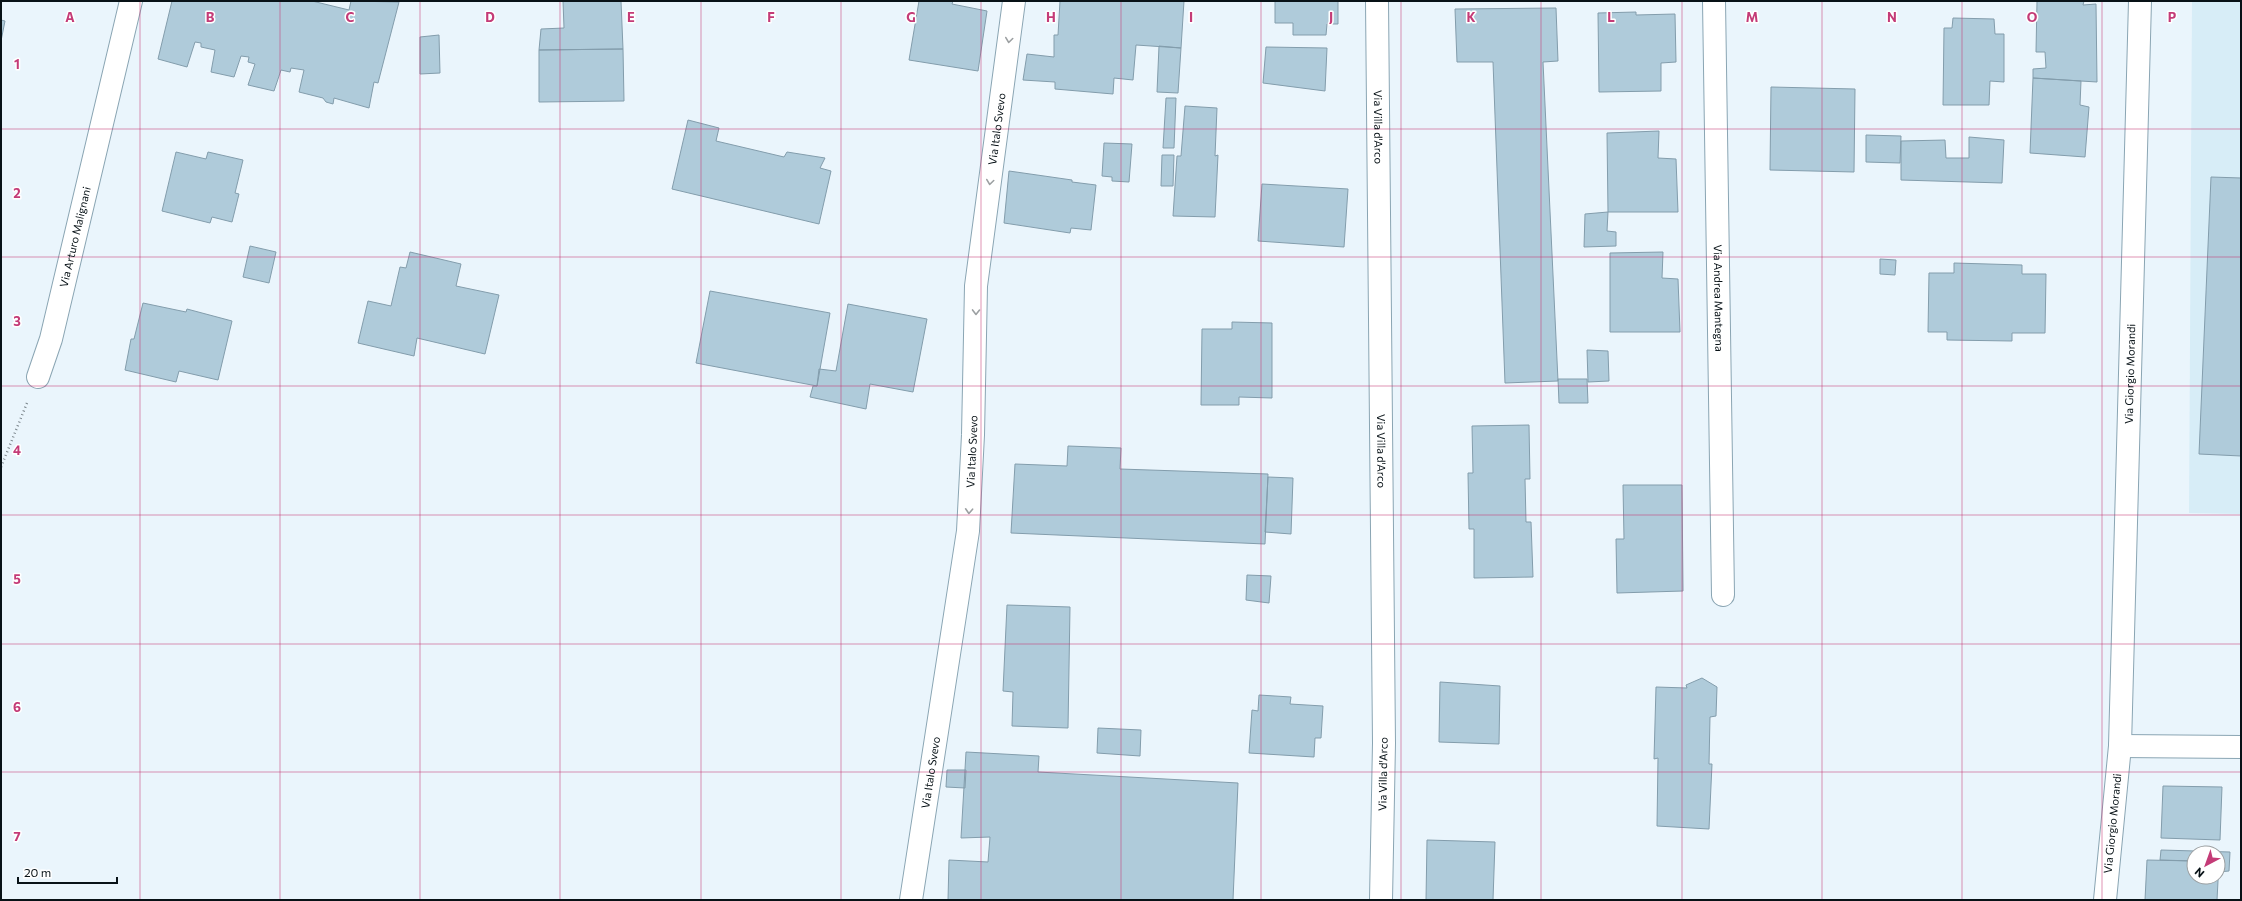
<svg xmlns="http://www.w3.org/2000/svg" width="2242" height="901" viewBox="0 0 2242 901" font-family="Commissioner,sans-serif">
<style>
.built{fill:#d7edf7}
.building{fill:#afcbda;stroke:#839dac}
.lines{fill:none;stroke-linecap:round;stroke-linejoin:round}
.minor-casing{stroke:#8aa5b3;stroke-width:24}
.path{stroke:#7c878d;stroke-width:2.5;stroke-dasharray:1 3;stroke-linecap:butt}
.minor{stroke:#fff;stroke-width:22}
.oneway{stroke:#9ca0a2}
.grid{fill:none;stroke:#c43b77;stroke-width:1;stroke-opacity:0.55}
.labels{text-anchor:middle;stroke-width:3;stroke-linejoin:round;paint-order:stroke}
.street-label{font-size:11px;fill:#081217;stroke:#fff}
.grid-label{font-size:13px;text-anchor:middle;font-weight:bold;fill:#c43b77;stroke:#fff;stroke-width:3;stroke-linejoin:round;paint-order:stroke}
</style>
<rect width="100%" height="100%" fill="#eaf5fc"/>
<!-- built -->
<path class="built" d="M2192,1h49v513l-52,-1z"/>
<!-- building -->
<path class="building" d="M172,1h140l37,9 2,-9 48,1 -21,81 -4,-1 -5,26 -35,-10 -1,6 -7,-2 -3,-4 -24,-6 5,-22 -13,-2 -1,4 -9,-2 -7,21 -26,-6 7,-21 -7,-2 1,-5 -8,-1 -7,21 -23,-5 4,-22 -14,-3v-4l-6,-1 -8,25 -29,-8z
M563,1h58l2,48 -84,1 2,-21 23,-1z
M919,1h34l-1,3 35,7 -9,60 -69,-11z
M1060,1h124l-3,47 -45,-3 -3,35 -19,-2 -1,16 -58,-5v-7l-32,-2 4,-26 27,3v-22h4z
M1275,1h63v23h-11l-1,11h-33v-12h-18z
M2037,1h47l-1,4 13,-1 1,78 -64,-4v-9l13,-1 -1,-16h-9z
M1556,8l2,53 -15,1 15,319 -53,2 -12,-321h-36l-2,-53z
M1636,12v3l39,-1 1,48 -15,1v28l-62,1 -1,-79z
M1953,18l41,1 1,15h9v48l-14,-1 -1,24h-46l1,-77h8z
M1,20l4,1 -4,20z
M439,35l1,38 -20,1v-37z
M1159,46l22,2 -3,45 -21,-1z
M1266,47l61,1 -2,43 -62,-8z
M623,49l1,52 -85,1v-52z
M2033,78l48,3 -1,24 9,2 -4,50 -55,-4z
M1771,87l84,2 -1,83 -84,-2z
M1166,98h10l-2,50h-11z
M1185,106l32,2 -2,48 3,-1 -3,62 -42,-1 4,-60h4z
M688,120l31,8 -3,13 68,16 3,-5 38,6 -5,10 11,3 -12,53 -147,-35z
M1659,131l-1,27 18,1 2,53h-70l-1,-79z
M1866,135l35,1 -1,27 -34,-1z
M1969,137l35,3 -2,43 -101,-3v-39l44,-1 1,18h23z
M1104,143l28,1 -3,38 -17,-1v-4l-10,-1z
M176,152l30,7 2,-7 35,8 -8,33 4,1 -7,28 -20,-5 -2,6 -48,-12z
M1162,155h12l-1,31h-12z
M1009,171l63,9v2l24,3 -5,45 -20,-2 -1,5 -66,-10z
M2211,177l30,1v278l-42,-2z
M1262,184l86,5 -4,58 -86,-6z
M1608,212l-1,19 9,1v14l-32,1 1,-33z
M250,246l26,6 -7,31 -26,-6z
M410,252l51,12 -5,22 43,9 -14,59 -68,-16 -3,18 -56,-13 10,-42 23,5 9,-39 6,1z
M1663,252l-1,26 16,1 2,53h-70v-79z
M1880,259l16,1 -1,15 -15,-1z
M1954,263l68,2v9h24l-1,59h-33v8l-65,-1v-8h-19l1,-59h25z
M710,291l120,22 -13,73 -121,-23z
M143,303l43,9 1,-3 45,12 -14,59 -39,-9 -3,11 -51,-12 6,-31h3z
M848,304l79,15 -14,73 -43,-8 -4,25 -56,-12 3,-11h4l2,-17 17,2z
M1232,322l40,1v75l-33,-1v8h-38l1,-76h30z
M1587,350l21,1 1,30 -21,1z
M1558,379h29l1,24h-29z
M1529,425l1,54h-5l1,43h5l2,55 -59,1v-49h-5l-1,-56h5l-1,-47z
M1068,446l53,2 -1,21 148,5 -3,70 -254,-11 4,-69 52,2z
M1268,477l25,1 -2,56 -26,-2z
M1623,485h59l1,106 -66,2 -1,-54h8z
M1247,575l24,1 -2,27 -23,-3z
M1007,605l63,2 -2,121 -56,-2 1,-34 -10,-1z
M1702,678l15,9 -1,29 -6,1 -1,47h3l-3,65 -52,-3 1,-68 -4,1 2,-72 31,1 -1,-3z
M1440,682l60,4 -1,58 -60,-2z
M1259,695l32,2 -1,7 33,2 -2,32h-6l-1,19 -65,-4 3,-43 6,1z
M1098,728l43,2 -1,26 -43,-3z
M966,752l73,4 -1,16 200,11 -5,117h-285l1,-40 39,2 2,-25 -29,1z
M947,770h19l-1,18 -19,-1z
M2163,786l59,1 -2,53 -59,-2z
M1427,840l68,2 -2,58h-67z
M2161,850l69,2 -1,19 -11,1v-19h-24v8l-34,-1z
M2147,860l47,1v16h24l1,-15 -2,38h-72z"/>
<g class="lines">
<!-- minor casing -->
<g class="minor-casing">
<g id="minor">
<path id="s1" d="M1377,1l7,742 -3,157"/>
<path id="s2" d="M1714,1l9,594"/>
<path id="s3" d="M38,377l13,-38 80,-338"/>
<path d="M2120,746l121,1"/>
<path id="s4" d="M911,900l57,-369 5,-96 3,-149 38,-285"/>
<path id="s5" d="M2105,900l15,-154 20,-745"/>
</g>
</g>
<!-- path -->
<path class="path" d="M1,467l26,-64"/>
<!-- minor -->
<use href="#minor" class="minor"/>
</g>
<!-- one-way arrows -->
<defs><path id="oneway-chevron" d="M-2-3.5L2.5 0L-2 3.5" fill="none" stroke-width="1.6" stroke-linecap="round" stroke-linejoin="round"/></defs>
<g class="oneway">
<use href="#oneway-chevron" transform="translate(1009 40) rotate(98)"/>
<use href="#oneway-chevron" transform="translate(990 182) rotate(98)"/>
<use href="#oneway-chevron" transform="translate(976 312) rotate(91)"/>
<use href="#oneway-chevron" transform="translate(969 511) rotate(93)"/>
</g>
<!-- grid -->
<path class="grid" d="M140,1v899M280,1v899M420,1v899M560,1v899M701,1v899M841,1v899M981,1v899M1121,1v899M1261,1v899M1401,1v899M1541,1v899M1682,1v899M1822,1v899M1962,1v899M2102,1v899M1,129h2240M1,257h2240M1,386h2240M1,515h2240M1,644h2240M1,772h2240"/>
<g class="labels">
<!-- street labels -->
<g class="street-label">
<text dy="4" stroke="none"><textPath href="#s1" startOffset="126">Via Villa d'Arco</textPath></text>
<text dy="4" stroke="none"><textPath href="#s4" startOffset="777">Via Italo Svevo</textPath></text>
<text dy="4" stroke="none"><textPath href="#s3" startOffset="145">Via Arturo Malignani</textPath></text>
<text dy="4" stroke="none"><textPath href="#s2" startOffset="297">Via Andrea Mantegna</textPath></text>
<text dy="4" stroke="none"><textPath href="#s5" startOffset="527">Via Giorgio Morandi</textPath></text>
<text dy="4" stroke="none"><textPath href="#s4" startOffset="453">Via Italo Svevo</textPath></text>
<text dy="4" stroke="none"><textPath href="#s1" startOffset="450">Via Villa d'Arco</textPath></text>
<text dy="4" stroke="none"><textPath href="#s4" startOffset="129">Via Italo Svevo</textPath></text>
<text transform="translate(1383 774) rotate(-89)" y="4">Via Villa d'Arco</text>
<text dy="4" stroke="none"><textPath href="#s5" startOffset="77">Via Giorgio Morandi</textPath></text>
</g>
</g>
<g class="grid-label">
<text x="70" y="22">A</text>
<text x="210" y="22">B</text>
<text x="350" y="22">C</text>
<text x="490" y="22">D</text>
<text x="631" y="22">E</text>
<text x="771" y="22">F</text>
<text x="911" y="22">G</text>
<text x="1051" y="22">H</text>
<text x="1191" y="22">I</text>
<text x="1331" y="22">J</text>
<text x="1471" y="22">K</text>
<text x="1611" y="22">L</text>
<text x="1752" y="22">M</text>
<text x="1892" y="22">N</text>
<text x="2032" y="22">O</text>
<text x="2172" y="22">P</text>
<text x="17" y="69">1</text>
<text x="17" y="198">2</text>
<text x="17" y="326">3</text>
<text x="17" y="455">4</text>
<text x="17" y="584">5</text>
<text x="17" y="712">6</text>
<text x="17" y="841">7</text>
</g>
<!-- border -->
<rect width="2242" height="901" fill="none" stroke="#081217" stroke-width="4"/>
<!-- north arrow -->
<g transform="translate(2206 865) rotate(221)"><circle r="19" fill="#ffffff" stroke="#9ca0a2"/>
<path d="M0-3L7 15L0 10L-7 15Z" fill="#c43b77"/>
<text y="-6" font-size="11" font-weight="bold" text-anchor="middle" fill="#081217">N</text>
</g>
<!-- scale -->
<path d="M18 877v6h99v-6" fill="none" stroke="#081217" stroke-width="2"/>
<text x="24" y="877" font-size="12" fill="#081217" stroke="#ffffff" stroke-width="3" paint-order="stroke">20 m</text>
</svg>
